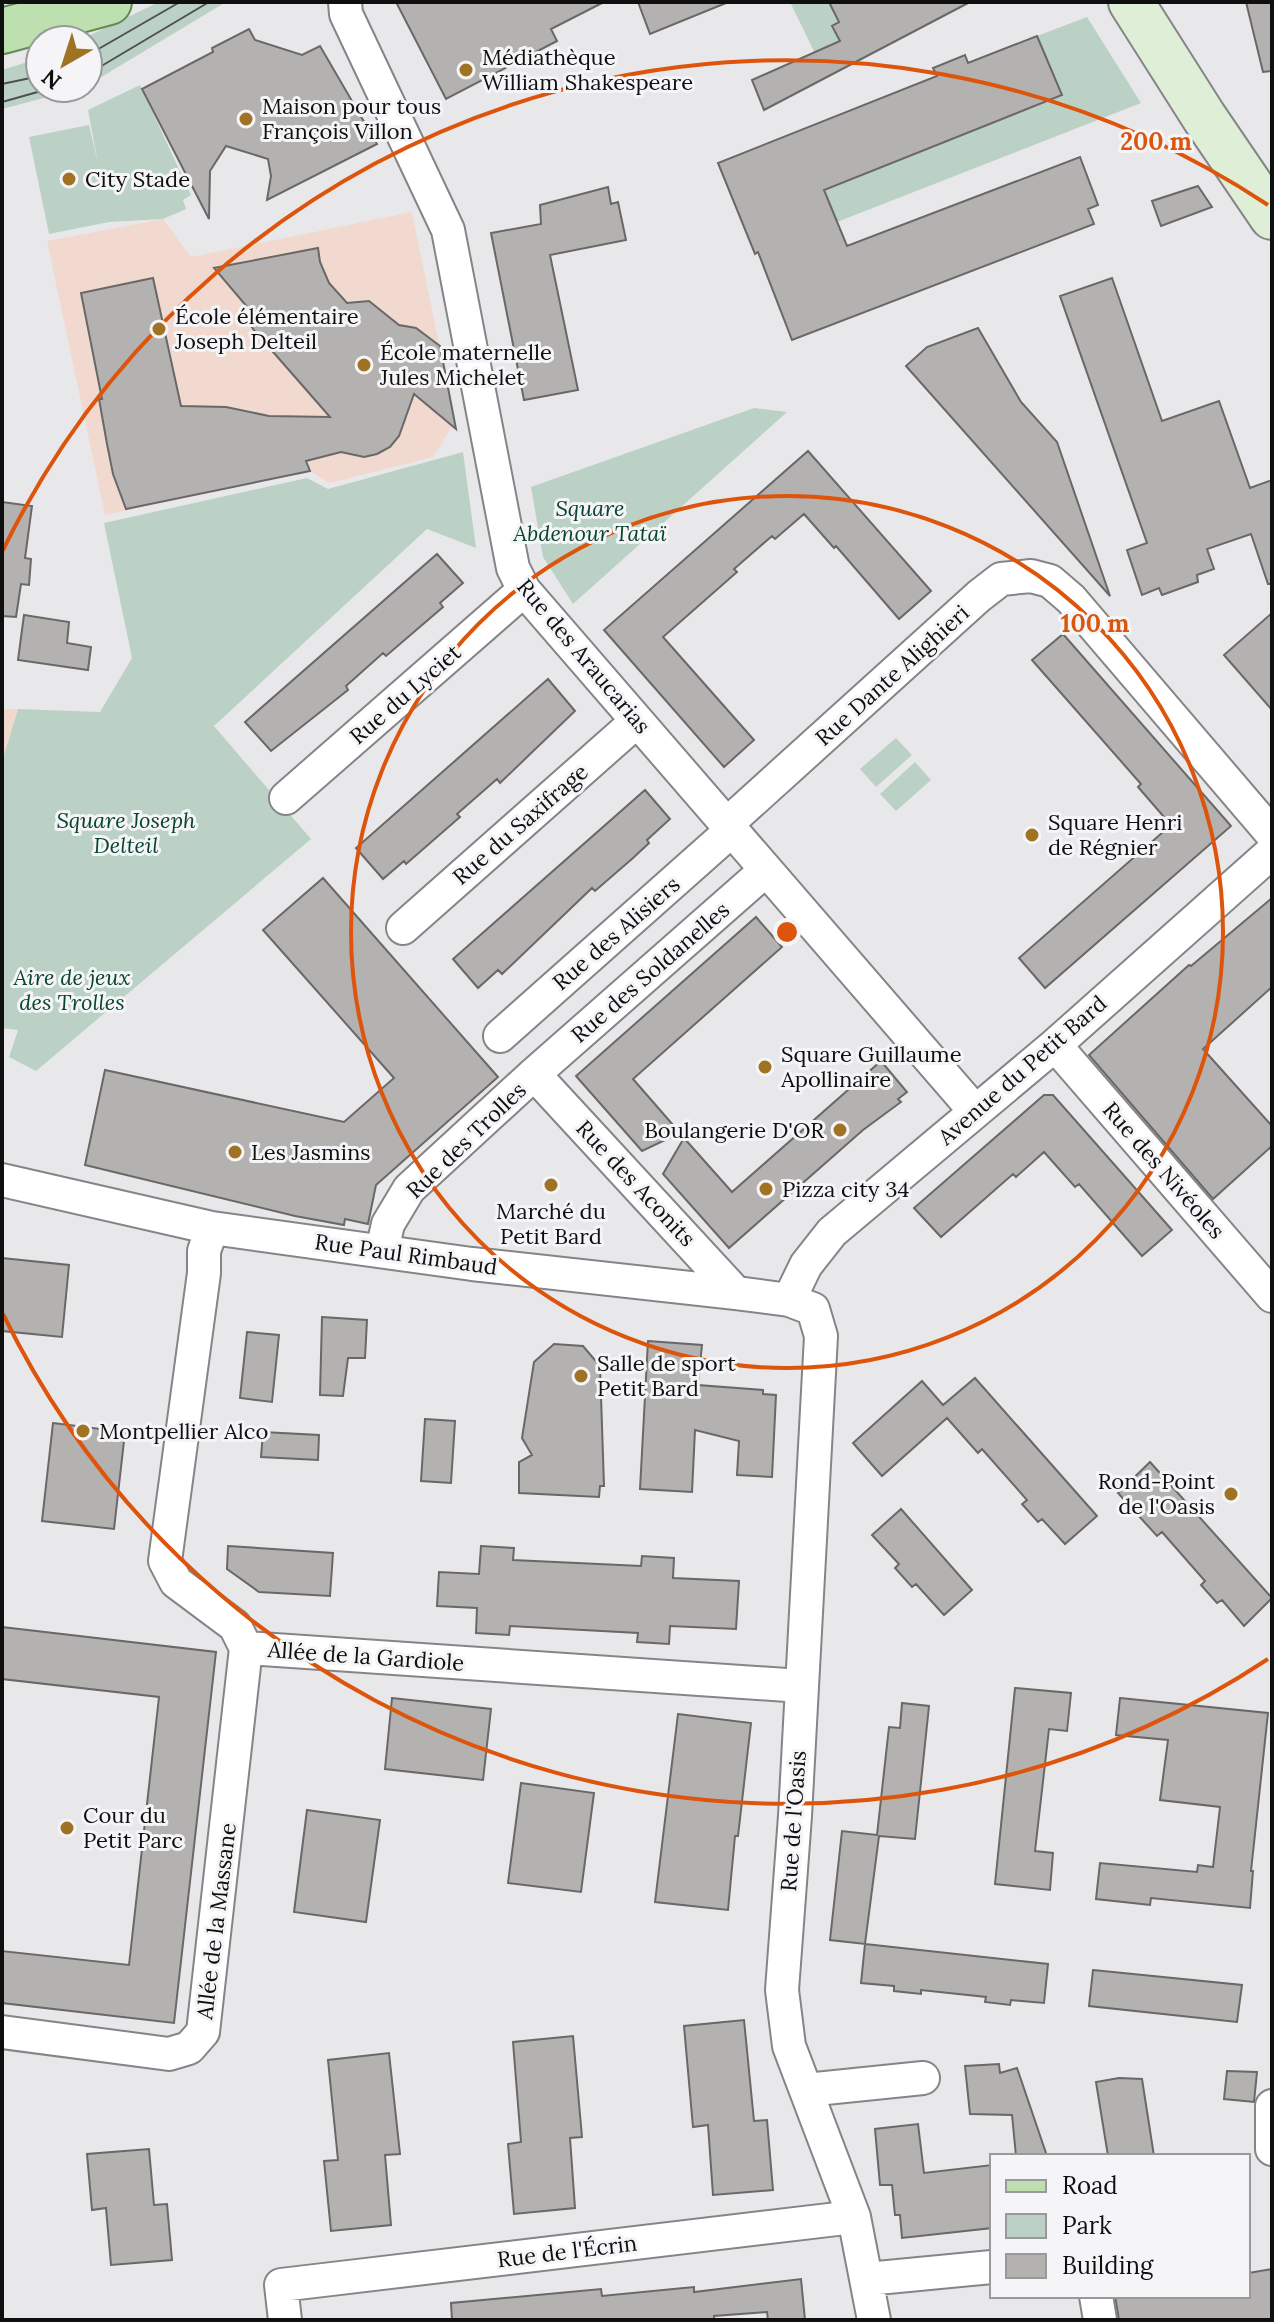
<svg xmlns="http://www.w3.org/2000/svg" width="1274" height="2322" viewBox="0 0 1274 2322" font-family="Lora,serif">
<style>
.education{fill:#f1d9cf}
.green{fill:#bcd1c5}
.building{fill:#b4b1b1;stroke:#6a6867;stroke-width:2}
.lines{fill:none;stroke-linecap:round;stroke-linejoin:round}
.street-casing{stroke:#858588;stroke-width:36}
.secondary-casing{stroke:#858588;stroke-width:48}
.primary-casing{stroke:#658954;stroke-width:48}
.street{stroke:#fff;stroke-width:32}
.secondary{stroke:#dfefd7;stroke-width:44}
.primary{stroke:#bedfaf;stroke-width:44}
.tram{stroke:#505051;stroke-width:2}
.ring{fill:none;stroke:#dd550c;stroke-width:4}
.poi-dot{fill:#9f7323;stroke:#f5f5f8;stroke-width:3}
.labels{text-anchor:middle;stroke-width:6;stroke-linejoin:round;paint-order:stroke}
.poi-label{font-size:22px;fill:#0f0f10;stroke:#f5f5f8;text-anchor:start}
.park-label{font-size:22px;font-style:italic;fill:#08452e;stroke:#f5f5f8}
.street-label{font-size:22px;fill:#0f0f10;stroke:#f5f5f8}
.centre{fill:#dd550c;stroke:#f5f5f8;stroke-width:4}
.ring-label{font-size:24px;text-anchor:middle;font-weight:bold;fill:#dd550c;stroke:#f5f5f8;stroke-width:6;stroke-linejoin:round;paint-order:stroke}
</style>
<rect width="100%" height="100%" fill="#e8e8eb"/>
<!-- education -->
<path class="education" d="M412,212l43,210 -22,35 -104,26 -19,-12 -205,44 -58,-274 116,-22 28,38z
M2,709h16l-16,53z"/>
<!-- green -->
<path class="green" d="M159,2h67l-138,83v-45h-8z
M790,2h39l10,19 -7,5 20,38 -25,14z
M1087,17l54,86 -304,119 -13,-32 237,-95 -24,-59z
M40,58v30h42l-80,21v-39z
M140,85l51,110 -8,5 3,9 -23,10 -54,3 -60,12 -20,-97 60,-12 9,38 -10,-53z
M754,408l33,4 -214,192 -30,-47 -12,-70z
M463,452l13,96 -49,-19 -213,197 97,113 -275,232 -27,-14 9,-27 -16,-2v-266l16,-53 82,3 32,-54 -28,-135 203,-45 21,11z
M896,738l16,17 -36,32 -16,-18z
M915,762l16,18 -35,31 -16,-17z"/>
<!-- building -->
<path class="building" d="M396,2h208l-53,27 6,12 -111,58z
M638,2h88v1l-76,31z
M829,2h141l-206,108 -12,-30 88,-39 -8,-15 7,-4z
M1246,2h26v69l-9,1z
M249,29l6,11 47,15 18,-9 57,98 -110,56 4,-24 -3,-17 -42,-13 -16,25 -1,48 -67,-130 71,-37 -1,-4z
M1037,36l25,59 -238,95 23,56 233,-89 18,48 -10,4 6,15 -302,116 -34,-88 -3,2 -37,-91 219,-87 -4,-8 32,-13 3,8z
M1198,186l14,21 -51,19 -9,-25z
M608,187l3,17 7,-2 8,38 -76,15 28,135 -54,10 -33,-167 50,-9 -1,-19z
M318,248l2,14 9,21 18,20 22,-2 30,24 17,3 24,18 16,83 -42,-35 -15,42 -9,11 -13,7 -13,3 -23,-5 -35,9 4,10 -184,38 -13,-35 -6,-30 -8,-45h3l-21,-106 72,-15 28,128 45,1 43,9 61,1 -77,-88 -6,-10 7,-4 -40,-47z
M1112,278l50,143 57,-20 31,87 22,-8v104h-4l-17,-50 -44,15 7,20 -17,6 1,7 -36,13 -3,-7 -17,7 -15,-45 20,-7 -87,-247z
M978,328l43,74 36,40 53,154 -204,-230 21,-19z
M808,451l123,140 -32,28 -63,-73 -2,2 -30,-34 -29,25 -3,-3 -38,33 3,3 -74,65 91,103 -30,27 -120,-137z
M2,502l30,4 -7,52 6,1 -2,26 -8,-1 -5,33 -14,-1z
M437,554l26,29 -23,20 3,4 -57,49 -3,-3 -37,33 2,4 -77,61 -26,-29z
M1272,613v97l-48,-55z
M24,615l45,7 -2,21 24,4 -3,23 -70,-10z
M1063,634l168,192 -186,162 -26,-30 152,-133 -33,-38 3,-3 -109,-124z
M548,679l27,32 -75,72 -3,-4 -40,35 3,3 -54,47 -2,-3 -21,18 -27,-31z
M645,790l25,29 -23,21 2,3 -16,15 -38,33 -3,-3 -90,86 -4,-4 -20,18 -25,-29z
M323,878l175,199 -122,108 -8,39 -23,-5 -1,6 -49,-9 -210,-51 20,-95 239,52 50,-44 -131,-148z
M1272,898v89l-69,62 69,77v20l-59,53 -124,-144 100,-90 2,1z
M756,917l26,30 -149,132 47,54 -38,18 -66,-75z
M881,1061l26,31 -9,7 3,3 -38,28 -134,118 -66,-74 21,-36 48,54z
M1044,1095h9l119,135 -30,26 -63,-72 -4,3 -31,-35 -28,25 -3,-3 -72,63 -27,-29z
M2,1258l67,7 -7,72 -60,-6z
M322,1317l45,3 -2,38h-17l-5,38 -23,-1z
M247,1332l32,3 -7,67 -32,-4z
M648,1341l54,4 -4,40 65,5v4l13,1 -4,82 -35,-2 2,-34 -44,-11 -3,62 -52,-3z
M554,1344l29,2 17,20 4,120h-4l-1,11 -80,-4v-31l13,-7 -10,-17 12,-76z
M975,1378l122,138 -32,28 -23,-25 -4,3 -16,-18 5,-4 -45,-51 -4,4 -31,-35 -65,58 -29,-33 69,-62 21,24z
M425,1419l30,2 -4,62 -30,-2z
M53,1423l72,9 -11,97 -72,-8z
M263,1432l56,3 -1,25 -57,-3z
M1150,1462l122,136 -28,28 -22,-26 -5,3 -16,-18 4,-4 -43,-49 -5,4 -39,-43z
M901,1509l71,81 -28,25 -28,-31 -4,3 -17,-19 4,-4 -27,-29z
M228,1546l105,7 -3,43 -71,-4 -32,-23z
M481,1546l33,2 -1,12 128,6 1,-10 32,2 -1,20 66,3 -3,48 -66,-3 -1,18 -32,-2 1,-9 -128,-7 -1,9 -33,-2 1,-25 -40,-2 2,-34 40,2z
M2,1627l214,25 -42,371 -172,-20v-52l127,14 30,-268 -157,-18z
M1015,1688l56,5 -4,38 -18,-2 -14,122 18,2 -3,37 -55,-6z
M392,1698l99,11 -8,71 -98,-11z
M1120,1698l148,15 -17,158h2l-3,37 -99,-10 -1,7 -54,-6 4,-36 97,9 1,-7 15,2 7,-60 -60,-7 8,-60 -52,-5z
M902,1703l27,3 -14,133 -36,-3 -14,108 -35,-4 12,-109 35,4 12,-108 11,1z
M678,1714l73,9 -13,113h-3l-7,74 -73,-8z
M521,1783l73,10 -13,99 -73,-9z
M307,1810l73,10 -14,102 -72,-10z
M865,1944l183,20 -4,39 -33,-3 -1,5 -25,-3 1,-5 -65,-7v4l-27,-3v-5l-33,-3z
M1093,1970l149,15 -5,37 -148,-16z
M744,2020l10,101 13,-1 6,70 -60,5 -5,-70 -15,2 -9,-101z
M573,2036l9,101 -12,1 5,70 -61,6 -6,-70 13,-2 -8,-100z
M389,2053l11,101 -15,1 6,70 -60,6 -7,-70 14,-1 -10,-100z
M999,2064l1,9 17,-5 30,88h-31l-4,-41 -42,-1 -5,-48z
M1227,2071l30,1 -3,30 -30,-3z
M1119,2078l23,1 12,77h-46l-12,-74z
M918,2124l6,49 68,-8v63l-90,10 -2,-23h-5l-3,-30h-12l-5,-56z
M149,2149l5,56 13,-1 5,56 -61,5 -5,-57 -14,2 -5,-56z
M1272,2269v51h-153l-4,-24h133v-23z
M801,2279l4,41h-37l-1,-8 -53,4v4h-262l-1,-17 150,-14 1,7 92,-9v5z"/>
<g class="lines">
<!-- street casing -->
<g class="street-casing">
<path id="street" d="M345,2l1,12 102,216 65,338 11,22 450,520
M286,798l238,-208
M727,824l252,-228 22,-17 30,-3 19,5 21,18 201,235
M403,928l234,-207
M500,1036l232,-206
M1055,1045l217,251
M534,1074l202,219
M2,1180l210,48 260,36 264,29 53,7 24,9 8,27 -26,480 -13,174 7,56 65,171 20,103
M212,1228l-8,23v22l-39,288 11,21 59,44 11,22 555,38
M382,1251l6,-27 21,-35 125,-115 232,-204
M789,1300l17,-35 26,-33 223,-187 217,-193
M2,2032l167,22 20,-6 14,-16 43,-384
M806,2090l117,-12
M1272,2106v43
M867,2279l125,-12
M1096,2296l4,24
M285,2320l-4,-35 573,-68"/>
</g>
<!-- secondary casing -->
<g class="secondary-casing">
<path id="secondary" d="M1131,2l73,115 68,100"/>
</g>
<!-- primary casing -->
<g class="primary-casing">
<path id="primary" d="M2,31l107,-29"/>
</g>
<!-- street -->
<use href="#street" class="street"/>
<!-- secondary -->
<use href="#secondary" class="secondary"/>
<!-- primary -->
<use href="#primary" class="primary"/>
<!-- tram -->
<path class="tram" d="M88,55l92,-53
M88,74l121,-72
M2,84l38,-8
M2,102l50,-14"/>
</g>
<!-- distance rings -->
<g class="ring">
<circle cx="787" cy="932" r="436"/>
<path d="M1268 1659A872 872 0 0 1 3 1314M3 550A872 872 0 0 1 1268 205"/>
</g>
<!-- markers -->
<g class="poi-dot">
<circle cx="466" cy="70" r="8"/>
<circle cx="246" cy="119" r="8"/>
<circle cx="69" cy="179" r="8"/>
<circle cx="159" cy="329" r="8"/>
<circle cx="364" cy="365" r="8"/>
<circle cx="1032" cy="835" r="8"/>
<circle cx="765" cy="1067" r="8"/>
<circle cx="840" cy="1130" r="8"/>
<circle cx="235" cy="1152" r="8"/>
<circle cx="551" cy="1185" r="8"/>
<circle cx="766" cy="1189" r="8"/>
<circle cx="581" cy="1376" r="8"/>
<circle cx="83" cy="1431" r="8"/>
<circle cx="1231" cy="1494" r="8"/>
<circle cx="67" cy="1828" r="8"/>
</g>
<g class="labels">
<!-- poi labels -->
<g class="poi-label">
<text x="482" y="65">Médiathèque<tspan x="482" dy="25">William Shakespeare</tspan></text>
<text x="262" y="114">Maison pour tous<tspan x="262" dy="25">François Villon</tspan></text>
<text x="85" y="187">City Stade</text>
<text x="175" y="324">École élémentaire<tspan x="175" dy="25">Joseph Delteil</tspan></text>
<text x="380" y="360">École maternelle<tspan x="380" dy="25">Jules Michelet</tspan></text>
<text x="1048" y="830">Square Henri<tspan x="1048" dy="25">de Régnier</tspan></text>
<text x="781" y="1062">Square Guillaume<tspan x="781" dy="25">Apollinaire</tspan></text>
<text x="824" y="1138" text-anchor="end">Boulangerie D'OR</text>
<text x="251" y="1160">Les Jasmins</text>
<text x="782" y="1197">Pizza city 34</text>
<text x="551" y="1219" text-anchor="middle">Marché du<tspan x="551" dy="25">Petit Bard</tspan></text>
<text x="597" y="1371">Salle de sport<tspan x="597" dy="25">Petit Bard</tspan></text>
<text x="99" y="1439">Montpellier Alco</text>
<text x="1215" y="1489" text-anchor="end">Rond-Point<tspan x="1215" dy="25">de l'Oasis</tspan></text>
<text x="83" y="1823">Cour du<tspan x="83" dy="25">Petit Parc</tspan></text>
</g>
<!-- park labels -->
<g class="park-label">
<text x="590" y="516">Square<tspan x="590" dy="25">Abdenour Tataï</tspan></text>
<text x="126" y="828">Square Joseph<tspan x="126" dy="25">Delteil</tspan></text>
<text x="72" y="985">Aire de jeux<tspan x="72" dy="25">des Trolles</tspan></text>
</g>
<!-- street labels -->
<g class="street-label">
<text transform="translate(584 656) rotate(50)" y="8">Rue des Araucarias</text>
<text transform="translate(892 675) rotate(-42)" y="8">Rue Dante Alighieri</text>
<text transform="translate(405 694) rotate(-41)" y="8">Rue du Lyciet</text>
<text transform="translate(520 824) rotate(-41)" y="8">Rue du Saxifrage</text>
<text transform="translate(616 933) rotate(-41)" y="8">Rue des Alisiers</text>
<text transform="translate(650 972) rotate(-41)" y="8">Rue des Soldanelles</text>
<text transform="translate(1022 1070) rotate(-41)" y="8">Avenue du Petit Bard</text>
<text transform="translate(466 1140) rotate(-44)" y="8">Rue des Trolles</text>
<text transform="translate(1164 1170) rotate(49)" y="8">Rue des Nivéoles</text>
<text transform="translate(636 1183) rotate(47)" y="8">Rue des Aconits</text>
<text transform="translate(406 1254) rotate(8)" y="8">Rue Paul Rimbaud</text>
<text transform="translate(366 1656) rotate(4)" y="8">Allée de la Gardiole</text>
<text transform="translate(793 1821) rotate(-86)" y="8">Rue de l'Oasis</text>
<text transform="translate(216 1921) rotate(-83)" y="8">Allée de la Massane</text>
<text transform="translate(567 2251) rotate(-7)" y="8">Rue de l'Écrin</text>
</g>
</g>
<circle cx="787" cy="932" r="12" class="centre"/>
<g class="ring-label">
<text x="1156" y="150">200 m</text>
<text x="1095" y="632">100 m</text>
</g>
<!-- border -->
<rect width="1274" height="2322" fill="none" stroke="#0f0f10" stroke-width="8"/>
<!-- legend -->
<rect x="990" y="2154" width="260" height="144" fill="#f5f5f8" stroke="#99999b" stroke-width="2"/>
<rect x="1006" y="2180" width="40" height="12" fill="#bedfaf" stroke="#99999b" stroke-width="2"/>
<text x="1062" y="2194" font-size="24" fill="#0f0f10">Road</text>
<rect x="1006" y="2214" width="40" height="24" fill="#bcd1c5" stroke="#99999b" stroke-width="2"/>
<text x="1062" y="2234" font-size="24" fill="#0f0f10">Park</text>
<rect x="1006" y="2254" width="40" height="24" fill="#b4b1b1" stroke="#99999b" stroke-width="2"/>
<text x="1062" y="2274" font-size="24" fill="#0f0f10">Building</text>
<!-- north arrow -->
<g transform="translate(64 64) rotate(219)"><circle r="38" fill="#f5f5f8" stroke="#99999b" stroke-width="2"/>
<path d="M0-6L14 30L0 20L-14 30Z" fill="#9f7323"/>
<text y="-12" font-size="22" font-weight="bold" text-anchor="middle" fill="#0f0f10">N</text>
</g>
</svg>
